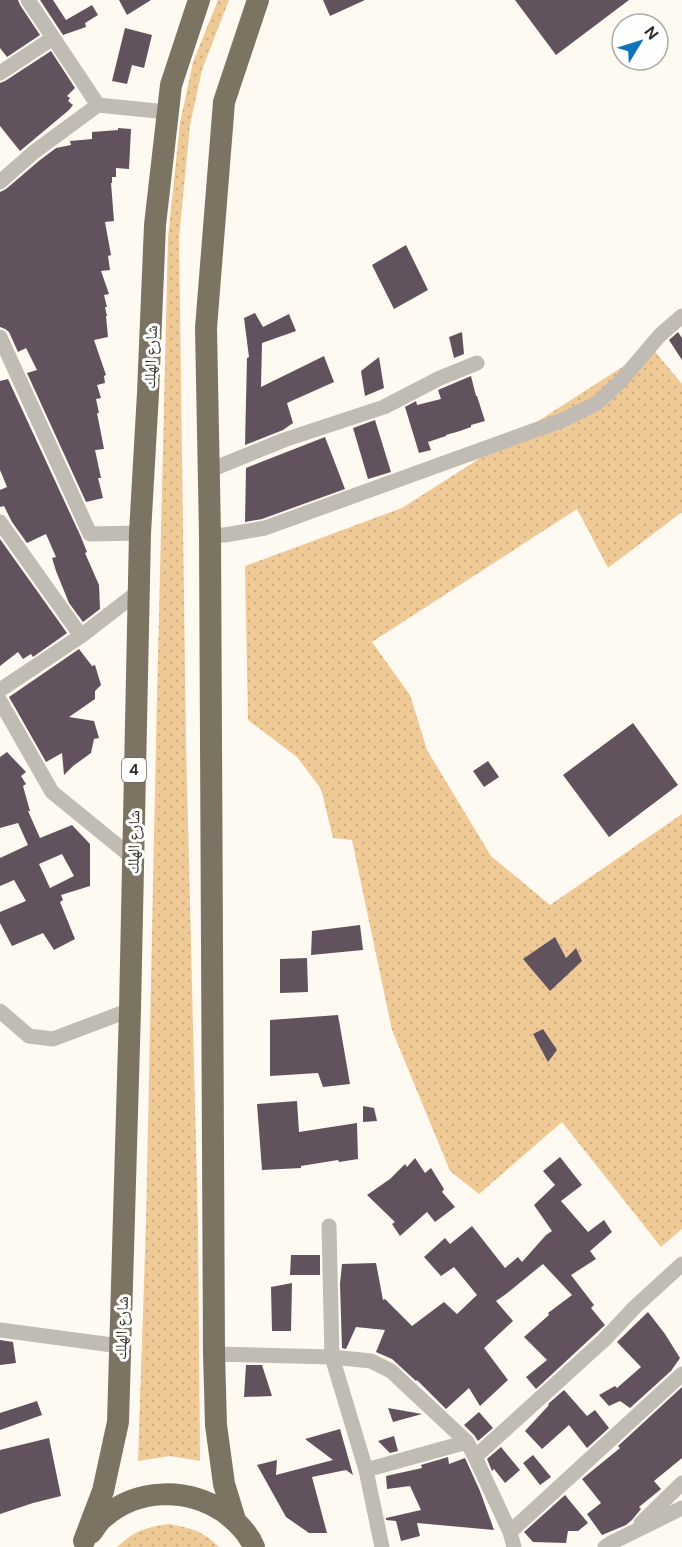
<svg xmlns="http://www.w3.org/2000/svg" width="682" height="1547" viewBox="0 0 682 1547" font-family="'DM Sans','Noto Naskh Arabic',sans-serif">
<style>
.grass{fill:url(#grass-dots)}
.building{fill:#62525e;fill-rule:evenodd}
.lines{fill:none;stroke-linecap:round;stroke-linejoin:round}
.minor{stroke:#c0bbb3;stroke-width:15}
.highway{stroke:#7d7362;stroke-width:22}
.labels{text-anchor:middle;stroke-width:6;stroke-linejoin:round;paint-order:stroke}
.shield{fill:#fff;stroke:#6f6b67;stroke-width:1.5}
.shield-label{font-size:15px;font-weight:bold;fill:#312c26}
.street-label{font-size:16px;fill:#312c26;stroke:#fff}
</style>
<defs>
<pattern id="grass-dots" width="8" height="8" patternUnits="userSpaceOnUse" patternTransform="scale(1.5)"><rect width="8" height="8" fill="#f0ca96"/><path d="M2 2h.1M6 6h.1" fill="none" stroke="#ceae81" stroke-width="1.8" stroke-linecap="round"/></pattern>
</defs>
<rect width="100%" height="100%" fill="#fef9f1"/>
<!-- grass -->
<path class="grass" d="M218,0h11l-27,70 -12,55 -11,113 7,506 12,481 2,236 -30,-5 -32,5 8,-238 10,-482 12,-503 12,-115 13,-61z
M652,348l30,36v128l-74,56 -31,-59 -205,133 38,53 17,55 64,106 59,49 132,-91v415l-21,18 -99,-125 -83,72 -29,-23 -58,-141 -40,-190 -19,-2 -12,-49 -24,-32 -49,-37 -3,-154 157,-58z
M169,1524c22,4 34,7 50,23h-102c17,-16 29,-20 52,-23z"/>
<!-- building -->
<path class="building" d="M0,0h18l2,5 20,30 -33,22 -7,-9z
M40,0h13l13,20 26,-15 6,10 -13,8 1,4 -23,8z
M119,0h32l-24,15z
M323,0h42l-35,16z
M515,0h114l-73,55z
M125,28l27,7 -8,33 -12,-3 -5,19 -15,-3z
M51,51l24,37 -8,8 3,2 -2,3 5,4 -4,5 -49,41 -20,-25v-43l5,-2z
M118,128l13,1 -2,40 -13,-1v9h-4v6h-1l3,38 -9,1 6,33 -3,1 2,14 -9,1 8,23 -5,1 3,12h-2l2,9h-1l2,21 -14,3 12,35 -2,1 1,7 -8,2 4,13 -5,1 3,14h-2l7,36 -9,1 6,28h-3l5,20 -17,4 -59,-129 10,-3 -11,-22 -8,4 -9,-20 -4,-3 -5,-2v-135l6,-3 34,-29 16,-12 15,-3 -1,-4 22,-2v-7l26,-2z
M406,245l22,45 -34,19 -22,-44z
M255,313l8,14 26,-13 7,17 -34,12 -1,44 63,-31 10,26 -47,21 6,20 -10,7 -38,15 2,-87 2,-1 -5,-39z
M462,332l2,22 -10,4 -5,-21z
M678,332l4,6v22l-13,-20z
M379,357l5,31 -19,8 -4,-25z
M471,376l5,20h1l8,25 -14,4v2l-11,4 -14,4v1l-18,6 3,8 -12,3 -14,-46 11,-6 1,4 24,-6 -3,-9z
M8,379l73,158 6,15 -2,1 14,32 1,24 -17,13 -14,-19 -13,-32 -4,-13 4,-1 -10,-23 -19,9 -15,-21 -8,-16 -4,1v-17l7,-3 -7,-17v-89z
M375,420l16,52 -23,7 -15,-51z
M325,437l20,52 -83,30 -17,3 1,-54z
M0,539l67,94 -34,24 -2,-3 -8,5 -5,-7 -18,14z
M79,649l13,17 3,-1 6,20 -6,6v8l-26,18 25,4 5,17 -5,1 -3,14 -18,13 -9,9 -2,-22 -16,9 -37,-65z
M633,723l45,62 -69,52 -46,-62z
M7,752l19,20 -5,4 5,8 -3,2 7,25h-2l12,27 32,-13 18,19v42l-29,9 2,5 -3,2 15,37 -21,11 -11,-17 -31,13 -12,-23v-11l26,-11 -12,-21 -14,6v-28l28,-13 -10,-22 -18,5v-71zM62,854l12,22 -24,12 -11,-24z
M488,761l11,16 -15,10 -11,-16z
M360,925l3,25 -52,5 1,-24z
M555,937l11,21 10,-10 6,13 -32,30 -27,-32z
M307,958l1,34 -28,1v-34z
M338,1015l12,69 -27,3 -5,-14 -48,3v-56z
M543,1029l14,21 -9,12 -15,-28z
M297,1101l2,31 58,-9 1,36 -19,3 -1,-2 -37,6v2l-39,2 -5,-66z
M363,1106l11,2 3,13 -14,1z
M560,1157l22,28 -21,16 27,31 16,-12 8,12 -22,19 6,8 -25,16 23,30 -3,3 14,17 -69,64 -10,-12 21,-17 -23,-23 25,-22 -1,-2 24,-18 -29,-31 -37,30 -10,7 17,20 -29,27 24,32 -28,26 -11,-18 -23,21 -29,-29 -1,1 -24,-22 -16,-7 9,-22 -29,-3 -10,22 -4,-1 -2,-64 2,-20 34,-1 7,37 2,-1 27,27 32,-24 13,12 20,-19 -23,-28 -13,9 -17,-19 21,-19 5,6 22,-18 33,42 13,-11 4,5 24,-27 6,-4 -18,-26 21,-20 -12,-14z
M415,1158l10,15 6,-5 13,21 -2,3 13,15 -20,15 -8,-10 -27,24 -8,-12 3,-2 -28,-27 23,-16 15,-15 2,3z
M291,1255h29v20h-30z
M292,1283l-1,48h-19l-1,-44z
M648,1312l17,22 15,24 -9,13 -41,37 -10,-7 -11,5 -10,-11 16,-9 2,2 24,-21 -24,-25z
M0,1340l13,2 3,21 -16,2z
M246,1365h16l10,31 -28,1z
M682,1387v71l-28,23 7,8 -22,18 2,2 -9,11 -6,5 -24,10 -15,-21 14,-11 -19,-24 38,-31 -2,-2z
M564,1390l23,26 8,-6 14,18 -22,20 -18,-23 -27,24 -17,-18 24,-26 -1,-1z
M37,1401l5,14 -42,15v-17z
M388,1408l34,6 -29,8z
M479,1412l14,16 -15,13 -4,-6 -10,-10z
M340,1429l13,46 -7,-5 -34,7 15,56h-18l-23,-16 -29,-52 20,-5 -1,15 57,-15 -28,-21z
M394,1436l4,15 -8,2 -12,-12z
M49,1438l12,58 -28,7 -33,11v-64z
M501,1447l19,23 -15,13 -11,-14 -2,2 -5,-12z
M533,1455l18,22 -11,8 -17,-22z
M448,1457l1,7 16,-6 15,33 14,39 -77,-7 3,13 -19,5 -5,-20 -10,-1v-2l35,-8 -11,-24 -23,3 -1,-13 36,-8 -1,-3z
M565,1495l23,28 -10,8h-10l-2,12 -33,-1 -9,-10z"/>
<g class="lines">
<!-- minor -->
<path class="minor" d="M28,0l70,105 69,7
M0,73l53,-35
M0,182l34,-30 64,-47
M0,337l90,197 50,-1
M208,471l76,-31 100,-33 56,-29 37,-15
M0,522l81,114 57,-44
M210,535h15l40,-7 298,-108 34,-17 23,-21 40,-47 22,-19
M0,690l81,-54
M0,701l52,91 81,66
M0,1011l29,25 24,3 77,-29
M329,1226l3,131 34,113 16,77
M0,1330l120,16
M214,1354l118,3 39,4 20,10 76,71 8,15
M366,1470l101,-28
M641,1523l41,-40
M510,1532l172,-158
M514,1547l-4,-15 -35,-75 129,-117 31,-33 47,-43
M605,1547l6,-4 71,-35"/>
<!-- highway -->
<path class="highway" d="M235,1520l-11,-36 -8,-59 -2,-71 -4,-819 -4,-207 18,-226 34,-102
M91,1533c4,-5 7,-11 12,-15 34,-30 84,-31 121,-6 12,9 24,20 30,35
M84,1541l19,-50 15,-69 12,-412 10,-477 8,-140 7,-168 16,-140 28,-85"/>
</g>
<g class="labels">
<!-- shield labels -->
<rect class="shield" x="122" y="758" width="24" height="24" rx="4.5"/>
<g class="shield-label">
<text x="134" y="775">4</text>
</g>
<!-- street labels -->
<g class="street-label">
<text transform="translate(150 357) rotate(-88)" y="6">شارع الهلك</text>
<text transform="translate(133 842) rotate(-89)" y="6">شارع الهلك</text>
<text transform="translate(121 1328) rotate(-88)" y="6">شارع الهلك</text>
</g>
</g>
<!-- north arrow -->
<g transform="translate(640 42) rotate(52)"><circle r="28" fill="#ffffff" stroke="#adaba8" stroke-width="1.5"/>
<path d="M0-4.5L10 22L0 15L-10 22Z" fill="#0d73bf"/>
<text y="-9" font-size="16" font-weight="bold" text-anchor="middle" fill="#312c26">N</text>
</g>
</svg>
